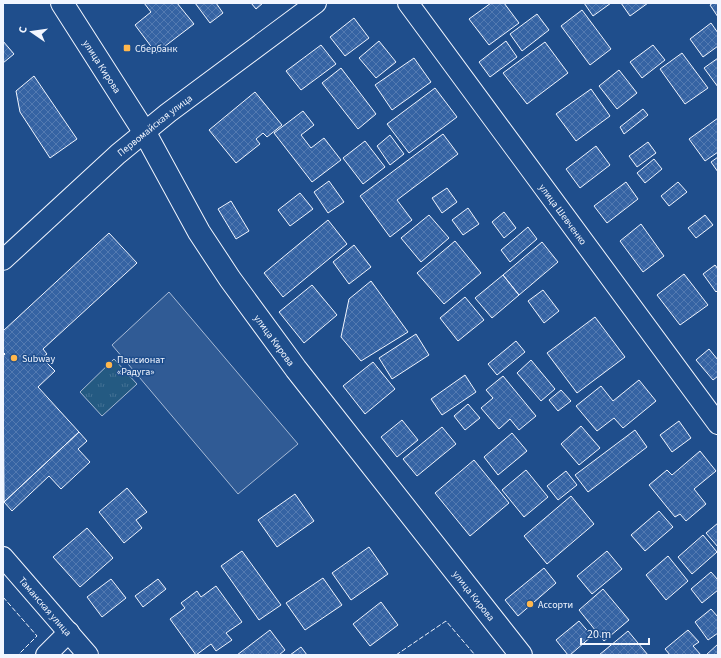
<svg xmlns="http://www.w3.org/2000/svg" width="721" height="658" viewBox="0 0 721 658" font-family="'Source Sans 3',sans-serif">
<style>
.grass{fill:url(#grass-tufts);stroke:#a8bbd7}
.parking{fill:#305b95;stroke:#a8bbd7}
.building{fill:url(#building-cross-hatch);stroke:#f2f6ff}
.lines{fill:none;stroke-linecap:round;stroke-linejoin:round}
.street-casing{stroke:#f2f6ff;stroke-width:22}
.secondary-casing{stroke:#f2f6ff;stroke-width:24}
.street{stroke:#1f4e8c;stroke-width:20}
.secondary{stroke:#1f4e8c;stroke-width:22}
.fence{stroke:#f2f6ff;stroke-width:1;stroke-dasharray:5 2;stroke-linecap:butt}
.poi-dot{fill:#ffb74d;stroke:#1f4e8c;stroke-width:1.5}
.labels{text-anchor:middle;stroke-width:3;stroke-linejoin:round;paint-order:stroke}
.poi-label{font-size:10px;fill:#f2f6ff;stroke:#1f4e8c;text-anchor:start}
.street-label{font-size:10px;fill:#f2f6ff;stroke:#1f4e8c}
</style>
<defs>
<pattern id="grass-tufts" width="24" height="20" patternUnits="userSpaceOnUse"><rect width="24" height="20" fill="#245a82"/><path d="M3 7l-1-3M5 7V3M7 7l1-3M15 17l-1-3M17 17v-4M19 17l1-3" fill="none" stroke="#447295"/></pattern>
<pattern id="building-cross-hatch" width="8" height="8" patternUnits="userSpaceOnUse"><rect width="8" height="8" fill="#3563a3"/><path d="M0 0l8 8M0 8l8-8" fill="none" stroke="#537ab1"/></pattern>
</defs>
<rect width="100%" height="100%" fill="#1f4e8c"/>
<!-- grass -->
<path class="grass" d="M114,359l23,25 -35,32 -22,-24z"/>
<!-- parking -->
<path class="parking" d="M169,292l129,152 -60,50 -126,-149z"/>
<!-- building -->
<path class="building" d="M144,3h33l17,21 -38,29 -21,-28 16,-13z
M195,3h21l7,10 -13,10z
M251,3h12l-7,6z
M491,3h13l15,20 -30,22 -20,-26z
M584,3h27l-18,13z
M621,3h27l-18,13z
M713,3h5v14l-8,-12z
M582,10l29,39 -21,16 -29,-39z
M537,14l12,16 -27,21 -12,-17z
M354,18l15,20 -24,18 -15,-19z
M711,23l7,10v13l-15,11 -13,-18z
M3,41l11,13 -11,9z
M379,41l17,21 -20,16 -17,-20z
M506,41l11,16 -27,20 -11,-15z
M545,42l23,31 -41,31 -24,-31z
M321,45l15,19 -35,26 -15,-19z
M653,45l12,15 -23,18 -12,-16z
M682,53l26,35 -23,16 -25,-35z
M414,58l17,24 -39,28 -17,-25z
M718,58v29l-14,-19z
M341,68l35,46 -18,15 -36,-46z
M619,70l18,23 -20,16 -18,-23z
M34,76l43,63 -27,19 -30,-46 -4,-21z
M435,88l22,29 -48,36 -22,-29z
M591,89l19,27 -34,25 -20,-27z
M255,92l27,33 -15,12 -4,-4 -7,6 4,5 -24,19 -27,-33z
M643,109l5,6 -24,19 -4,-7z
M303,111l11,14 -13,10 10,13 13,-10 17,22 -29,22 -38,-49z
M718,118v34l-13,9 -16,-22z
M443,134l15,20 -61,46 15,20 -22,17 -30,-41z
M390,135l14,19 -14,11 -13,-19z
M365,141l20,26 -22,17 -20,-26z
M648,142l8,11 -19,14 -8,-11z
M596,146l14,19 -30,23 -14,-19z
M718,157v15l-7,-10z
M654,159l8,10 -17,14 -8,-10z
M329,181l15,21 -16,11 -14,-21z
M626,182l12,17 -31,24 -13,-17z
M678,182l9,10 -18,14 -8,-10z
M447,188l10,14 -15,11 -10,-15z
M300,193l13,16 -23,17 -12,-16z
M231,201l18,30 -13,8 -18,-30z
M468,208l11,16 -16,11 -11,-15z
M504,212l12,16 -12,10 -12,-16z
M429,215l20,23 -28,24 -20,-24z
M705,215l8,10 -17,13 -8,-10z
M328,220l19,24 -64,53 -19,-24z
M641,224l23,32 -21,16 -23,-31z
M528,227l9,12 -27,23 -9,-12z
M109,233l28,30 -94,86 4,5 -5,4 13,13 -17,16 41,45 -75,70 -1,-146 2,-2 -2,-2v-21z
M455,241l26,32 -37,31 -27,-31z
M542,242l16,20 -39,33 -16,-20z
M354,245l17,22 -22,17 -16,-22z
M715,265l3,4v21l-2,2 -13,-18z
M684,274l24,31 -28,20 -23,-30z
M503,275l16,20 -27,23 -17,-20z
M371,281l37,51 -47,29 -20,-24 8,-38z
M312,285l25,30 -33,28 -25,-31z
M543,290l16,21 -15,12 -16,-22z
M465,297l19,23 -26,21 -18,-23z
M595,317l30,40 -48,36 -30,-40z
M416,334l13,21 -37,24 -13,-21z
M516,341l9,11 -28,23 -9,-11z
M709,349l9,11v16l-5,4 -17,-20z
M531,360l24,29 -14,12 -24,-28z
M373,362l22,27 -30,25 -22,-28z
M465,375l11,17 -34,23 -11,-16z
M503,376l33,40 -17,14 -9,-11 -11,10 -18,-21 12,-10 -7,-8z
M639,380l17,21 -33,27 -9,-10 -17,13 -21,-25 25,-20 12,15z
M561,390l10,11 -13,10 -9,-11z
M468,404l12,14 -15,12 -11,-14z
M402,420l16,20 -21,17 -16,-20z
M679,421l12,17 -19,14 -12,-17z
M581,426l19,22 -21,17 -18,-21z
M442,427l14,17 -39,32 -14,-17z
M635,430l12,17 -59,45 -13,-17z
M79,432l8,9 -9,8 12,13 -29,27 -12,-13 -37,35 -8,-9z
M512,433l15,18 -29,24 -14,-18z
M700,451l16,20 -22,18 12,15 -20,17 -6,-7 -5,3 -26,-32 18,-15 5,5z
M474,460l35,43 -39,33 -35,-43z
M526,470l22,27 -24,20 -22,-27z
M566,471l11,14 -19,15 -11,-14z
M127,488l20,24 -11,8 6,8 -18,15 -25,-31z
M295,494l19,27 -37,26 -19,-27z
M571,496l23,28 -47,40 -23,-28z
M659,511l14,16 -28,24 -14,-16z
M718,523v24l-12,-14z
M87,528l26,30 -33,29 -27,-30z
M703,535l14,17 -25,22 -14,-17z
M369,547l19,27 -37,26 -19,-27z
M242,551l39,54 -22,15 -38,-54z
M607,551l15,18 -30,25 -15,-18z
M668,556l20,25 -22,19 -20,-25z
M544,568l12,15 -38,33 -13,-16z
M711,572l7,8v10l-16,13 -11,-14z
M323,578l19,27 -37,25 -19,-27z
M111,579l15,19 -24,19 -15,-20z
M158,579l8,10 -23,18 -8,-11z
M216,586l26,36 -16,11 6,7 -16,11 -5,-7 -15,11 -26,-36 15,-11 -4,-5 16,-12 4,6z
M603,589l26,31 -25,21 -25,-31z
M381,602l17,23 -28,21 -17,-22z
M711,609l7,8v16l-10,7 -13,-18z
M579,621l13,15 -22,19h-2l-12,-15z
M270,630l15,20 -6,5h-42z
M688,630l11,12 -6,4 8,9h-31l-5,-6z
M628,631l20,24h-49z
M718,644v11h-12z
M301,647l6,8h-17z"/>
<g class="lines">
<!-- street casing -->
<g class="street-casing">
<g id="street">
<path id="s1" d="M408,3l310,421"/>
<path id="s2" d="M3,260l115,-106 50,-41 148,-110"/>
<path id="s3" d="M3,557l85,98"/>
<path d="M46,655l23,-23"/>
</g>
</g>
<!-- secondary casing -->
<g class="secondary-casing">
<g id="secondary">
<path id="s4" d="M62,3l83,130 54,99 31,47 66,90 225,286"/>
</g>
</g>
<!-- street -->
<use href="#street" class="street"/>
<!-- secondary -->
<use href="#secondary" class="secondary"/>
<!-- fence -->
<path class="fence" d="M3,597l34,39 -19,19
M396,655l50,-34 29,34"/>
</g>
<!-- markers -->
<g class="poi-dot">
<rect x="123" y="44" width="8" height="8" rx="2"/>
<circle cx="14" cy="358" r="4"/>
<circle cx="109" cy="365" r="4"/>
<circle cx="530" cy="604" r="4"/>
</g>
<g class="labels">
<!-- poi labels -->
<g class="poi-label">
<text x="135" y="52">Сбербанк</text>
<text x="22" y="362">Subway</text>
<text x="117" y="363">Пансионат<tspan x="117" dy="12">«Радуга»</tspan></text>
<text x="538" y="608">Ассорти</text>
</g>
<!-- street labels -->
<g class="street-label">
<text dy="4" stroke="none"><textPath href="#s4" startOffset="75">улица Кирова</textPath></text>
<text dy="4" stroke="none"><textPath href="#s2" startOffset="203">Первомайская улица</textPath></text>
<text dy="4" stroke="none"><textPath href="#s1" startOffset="262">улица Шевченко</textPath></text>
<text dy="4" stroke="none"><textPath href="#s4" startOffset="399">улица Кирова</textPath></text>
<text dy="4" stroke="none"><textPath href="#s4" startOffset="723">улица Кирова</textPath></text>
<text dy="4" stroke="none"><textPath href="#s3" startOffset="65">Таманская улица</textPath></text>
</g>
</g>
<!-- border -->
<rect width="721" height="658" fill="none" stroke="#f2f6ff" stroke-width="8"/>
<!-- north arrow -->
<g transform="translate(32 32) rotate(283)" stroke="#1f4e8c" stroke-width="3" paint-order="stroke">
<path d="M0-3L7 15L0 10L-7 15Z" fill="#f2f6ff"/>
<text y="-6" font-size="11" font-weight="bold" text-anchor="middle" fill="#f2f6ff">С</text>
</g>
<!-- scale -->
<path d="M581 638v6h68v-6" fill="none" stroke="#f2f6ff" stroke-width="2"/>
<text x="587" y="638" font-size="12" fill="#f2f6ff" stroke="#1f4e8c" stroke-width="3" paint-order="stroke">20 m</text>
</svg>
